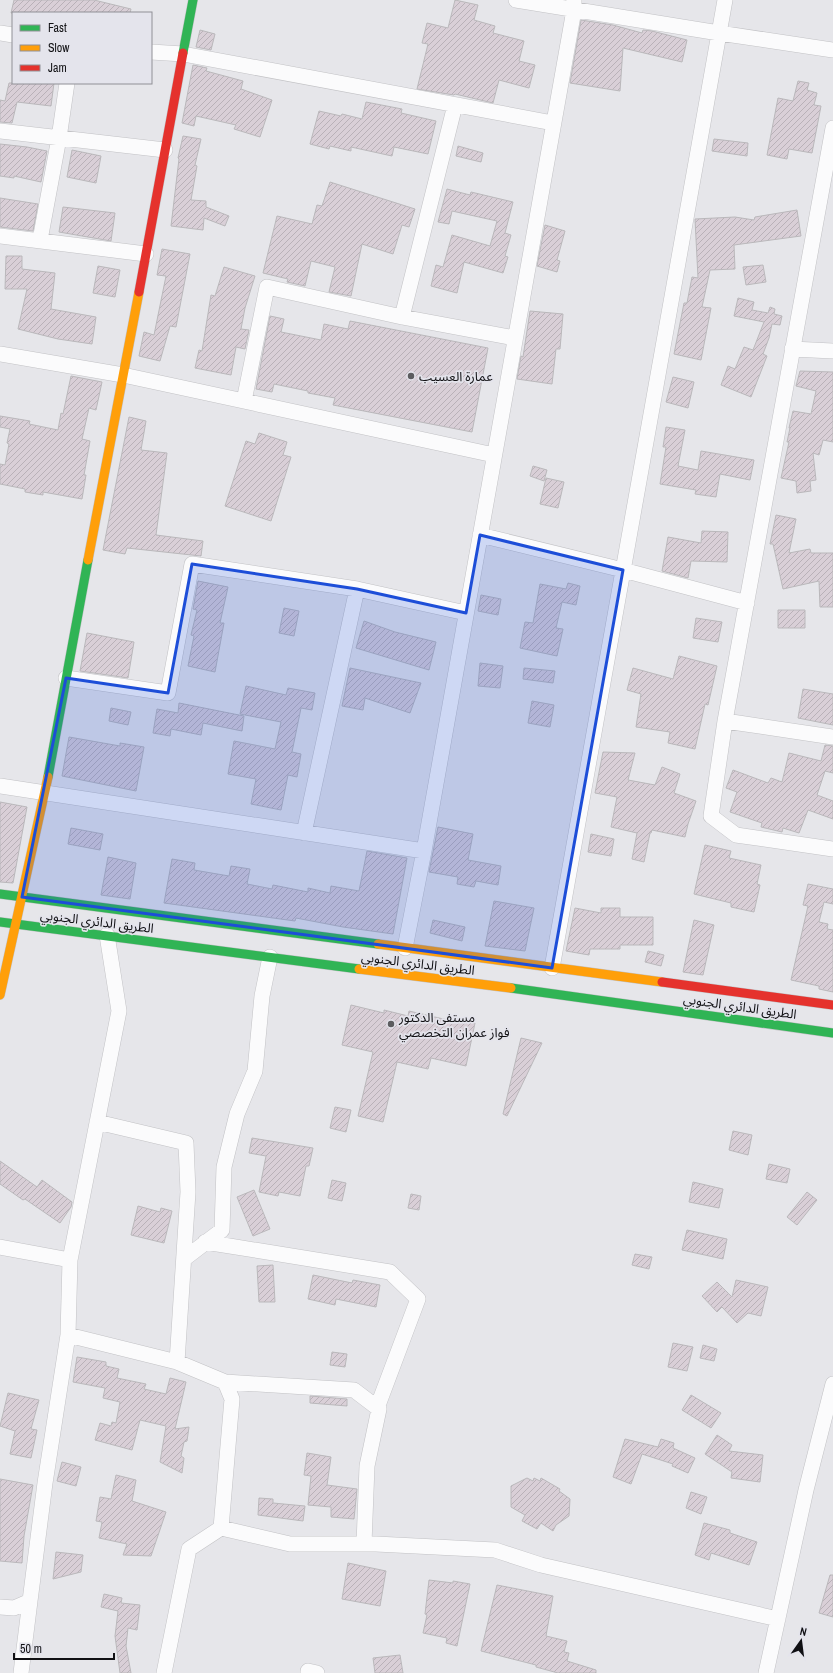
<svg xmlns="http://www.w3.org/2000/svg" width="833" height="1673" viewBox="0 0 833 1673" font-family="'Archivo Narrow','Noto Sans Arabic',sans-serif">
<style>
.building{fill:url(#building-hatch);stroke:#bab8bb}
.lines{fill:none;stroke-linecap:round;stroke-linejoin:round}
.street-casing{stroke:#c2c2c5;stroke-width:16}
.fast-casing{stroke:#c2c2c5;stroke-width:10}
.slow-casing{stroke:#c2c2c5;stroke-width:10}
.jam-casing{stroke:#c2c2c5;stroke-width:10}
.street{stroke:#fbfbfc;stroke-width:15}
.fast{stroke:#30b455;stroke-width:9}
.slow{stroke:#ff9f0a;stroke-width:9}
.jam{stroke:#e5322d;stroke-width:9}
.marked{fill:#1d4ed8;fill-opacity:0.2;stroke:#1d4ed8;stroke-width:3;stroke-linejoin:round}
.poi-dot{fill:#5c5c5f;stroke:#e4e4ec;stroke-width:1.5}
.labels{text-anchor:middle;stroke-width:3.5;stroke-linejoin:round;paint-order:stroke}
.poi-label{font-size:13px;fill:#111114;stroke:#e4e4ec;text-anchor:start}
.street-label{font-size:13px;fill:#111114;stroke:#e4e4ec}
</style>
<defs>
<pattern id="building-hatch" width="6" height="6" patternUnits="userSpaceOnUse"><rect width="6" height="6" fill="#d9cfd7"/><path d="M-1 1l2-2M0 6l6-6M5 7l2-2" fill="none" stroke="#b9b1b8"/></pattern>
</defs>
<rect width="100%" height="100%" fill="#e6e6ea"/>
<!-- building -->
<path class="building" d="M14,0h80l37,9 -1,4h-119z
M455,0l23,5 -4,15 21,6 -2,7 31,8 -5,20 16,4 -6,23 -30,-8 -6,23 -38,-9 -1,1 -37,-6 11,-45 -6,-1 5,-20 21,5z
M581,20l32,5 29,8 1,-3 9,1 35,9 -5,22 -59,-14 -3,43 -50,-8z
M200,30l15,4 -4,16 -15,-3z
M193,65l14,3 -1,3 37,10 -2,8 31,11 -12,37 -26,-8 2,-4 -40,-9 -2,10 -12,-3z
M798,81l11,2 -2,7 10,3 -3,12 7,1 -9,47 -23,-4 -2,10 -20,-4 11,-57 15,3z
M9,83h45l-3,23 -34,-4 -5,21 -12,-1v-22l5,1z
M366,102l36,7 -1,4 35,8 -8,33 -34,-7 -2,9 -41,-9v4l-21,-5 -1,3 -19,-5 9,-33 22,5 1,-2 20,5z
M183,136l18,3 -6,26 2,1 -6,34 15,1v6l23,9 -4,10 -21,-8 -1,12 -32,-4 8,-67 -1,-1z
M714,139l34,4 -1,13 -35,-5z
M0,144l27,3 20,4 -6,31 -27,-6v2l-14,-2z
M458,146l25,7 -2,9 -25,-6z
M72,150l29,6 -5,27 -29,-6z
M330,182l85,27 -6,18 -7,-2 -9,29 -31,-10 -11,52 -22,-4 6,-25 -24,-6 -6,25 -18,-4 1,-3 -25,-6 14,-57 35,8 5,-19 5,1z
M447,189l23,6 1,-3 42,10 -8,31 6,2 -6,21 3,1 -5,16 -39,-11 -7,31 -26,-7 5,-21 7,2 9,-32 38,11 7,-25 -45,-10 -3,13 -11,-2z
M0,198l38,6 -5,27 -33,-4z
M63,207l52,6 -4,28 -52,-9z
M797,210l4,26 -67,9 1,24 -25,1 -8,37 9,1 -10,52 -27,-6 10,-51h3l5,-26 6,1 -3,-59 40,-2 19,3 1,-3z
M545,225l20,6 -8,29 3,1 -3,11 -20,-6z
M162,249l28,5 -14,73 -6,-1 -10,35 -21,-5 5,-24 10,3 12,-59 -9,-1z
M6,256h16v13l33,4 -4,36 45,8 -4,27 -34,-5 -40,-10 9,-40h-22z
M763,265l3,17 -20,3 -3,-18z
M98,266l22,4 -5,27 -22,-4z
M224,267l31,9 -10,32 -4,21 8,1 -4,19 -9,-2 -5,28 -36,-7 4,-18 3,1 9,-56 4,1z
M738,298l16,4 -2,8 16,3 2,-6 5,2 -1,5 8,2 -2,9 -8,-1 -3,14 -6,16 4,2 -16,41 -30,-12 7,-19 7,3 9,-22 9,3 11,-28 -30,-6z
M530,311l33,3 -3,35h-4l-4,35 -35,-5 4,-23 2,1z
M270,316l14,3 -3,13 40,8 3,-16 24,5 2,-8 138,27 -16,84 -139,-27 2,-7 -27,-5v-2l-34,-7 -2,8 -16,-3z
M800,371l33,1v70l-10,-2 -4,15 -6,-2 3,27 -6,1 1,10 -14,2 -1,-12 -15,-3 8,-36h-2l3,-14h-1l4,-17 18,3 5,-23 -20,-5z
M71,376l31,6 -6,28 -7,-2 -7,31 8,2 -6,34h2l-4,24 -39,-7v3l-18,-3v-3l-25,-5v-20l5,1 4,-21 -2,-1 3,-14 -10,-2v-11l30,5 -1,3 29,6 3,-17 2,1z
M673,377l21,5 -6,26 -22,-6z
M129,417l17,4 -5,29 26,3 -11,82 47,6 -2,15 -74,-8 -2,6 -22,-4z
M666,427l19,3 -7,36 20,4 3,-19 53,9 -4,20 -30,-6 -4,23 -21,-3 1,-4 -36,-6 6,-37h-3z
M259,433l28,9 -4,13 8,2 -20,64 -46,-15 21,-65 9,3z
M533,466l14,4 -3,11 -14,-5z
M546,478l18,4 -6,26 -18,-4z
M776,515l20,4 -7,34 21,-4 1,4h22v54h-13l-1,-26 -36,8 -10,-45h-3z
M702,531l26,1 -1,30 -36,-1 -3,17 -26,-7 6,-34 33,6z
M198,581l30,6 -8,36h4l-9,49 -27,-6 6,-30 -3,-1 6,-25 -4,-1z
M568,583l12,3 -4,19 -14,-3 -6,26 7,1 -6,27 -37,-8 5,-26 8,1 7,-39 26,5z
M481,595l20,4 -3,16 -20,-4z
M284,608l15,3 -5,25 -15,-3z
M778,610h27v18h-27z
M696,618l26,4 -4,20 -25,-4z
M364,621l31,11 41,10 -7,28 -73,-22z
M87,633l47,9 -6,36 -48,-7z
M679,656l38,10 -9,39 -3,-1 -10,45 -27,-6 2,-11 -34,-5 5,-33 -14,-4 6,-22 40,11z
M480,663l23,3 -3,22 -22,-2z
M350,668l71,15 -11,30 -45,-15 -2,12 -21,-4z
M524,668l31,3 -2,12 -30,-4z
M246,686l40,9 2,-7 27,5 -3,17 -11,-2 -9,44 9,2 -4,23 -9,-2 -7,35 -30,-6 5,-25 -28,-5 6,-33 41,8 6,-27 -41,-8z
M803,689l30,5v31l-35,-7z
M532,701l22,4 -4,22 -22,-4z
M179,703l65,13 -2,15 -39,-8 -2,12 -30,-6 -1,7 -17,-3 4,-24 21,4z
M111,708l20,4 -3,13 -19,-4z
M69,737l51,9v-3l24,4 -8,44 -74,-15z
M825,745l8,1v27l-8,-2 -8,24 16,6v18l-25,-9 -9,23 -16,-5 -1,4 -21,-5 1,-4 -32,-11 7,-20 -11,-4 7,-18 35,13 3,-5 11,4 7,-29 32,8z
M603,752l32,1 -7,27 27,5 7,-18 18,7 -6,19 22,8 -8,23 -3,13 -33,-7 -1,3h-1l-6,29 -12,-3 5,-26 -26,-6 6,-30 -22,-4z
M0,802l27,5 -14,76 -13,-1z
M438,827l35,7 -5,26 33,6 -3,19 -22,-4 -2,6 -17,-3 1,-7 -29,-5z
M71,828l32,6 -3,16 -32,-6z
M591,834l23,5 -3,17 -23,-4z
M705,845l26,6 -2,7 32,7 -4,19 3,1 -6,27 -23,-5v-4l-37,-9z
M367,851l40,7 -14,76 -50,-7 -47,-9 -1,3 -131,-18 8,-44 23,4 -1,7 35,6 2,-10 19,3 -3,15 25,5 1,-4 35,7v-4l22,5 1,-7 28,5z
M108,857l28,6 -6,36 -29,-4z
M808,884l25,5v15l-9,-2 -5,20 9,2 -1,5 6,1v62l-14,-3v-3l-28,-6 17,-74 -5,-1z
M494,901l40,7 -9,43 -40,-5z
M575,908l26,5v-5h19v9h33v28h-33v4h-30l-1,6 -23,-4z
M433,920l32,7 -3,14 -32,-8z
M694,920l20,5 -11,50 -20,-3z
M648,951l16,4 -3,11 -16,-4z
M351,1005l33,8v-3l24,6 1,-5 43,10 1,-3 22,5 -9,43 -35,-8 -3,11 -31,-7 -14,60 -25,-6 15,-64 -31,-7z
M521,1038l21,5 -35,73 -4,-2z
M335,1107l16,3 -5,22 -16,-4z
M733,1131l19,4 -4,20 -19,-5z
M252,1138l61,10 -4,18h-3l-6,30 -21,-4 -1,4 -19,-4 7,-36 -17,-3z
M0,1161l37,26 5,-7 30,22 -1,5 -11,16 -35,-24 -2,1 -23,-16z
M769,1164l21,5 -3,14 -21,-4z
M332,1180l14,3 -4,18 -14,-3z
M693,1182l30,7 -4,19 -30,-6z
M254,1190l16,39 -17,7 -16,-39z
M807,1192l10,8 -20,25 -10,-8z
M411,1194l10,2 -2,14 -11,-2z
M138,1206l22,6 1,-4 11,3 -8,32 -33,-8z
M687,1230l40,9 -4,20 -41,-9z
M635,1254l17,3 -3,12 -17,-4z
M273,1265l2,37h-16l-2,-36z
M313,1275l39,8 1,-3 27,5 -4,22 -40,-8 -1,6 -27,-6z
M736,1280l32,7 -7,29 -13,-3 -11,10 -15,-16 -5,5 -15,-16 15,-14 15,15z
M673,1343l20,4 -6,24 -19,-4z
M703,1345l14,4 -3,12 -14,-3z
M332,1352l15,2 -2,13 -15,-2z
M77,1357l29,5v4l13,3 -2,9 29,6 -2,5 22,5 4,-16 16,4 -11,47 14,-2 -2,14 -3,1 -3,14 3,2 -2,15 -22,-11 6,-36 -26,-6 -8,30 -37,-10 5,-17 11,3 1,-4 4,1 4,-21 -17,-4 2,-10 -32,-6z
M8,1393l31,7 -8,29 6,1 -6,28 -21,-4 5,-23 -15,-5z
M691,1395l30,18 -10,15 -29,-18z
M310,1396l37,3v7l-37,-3z
M717,1435l15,10 -3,6 34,4 -3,27 -29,-4 1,-6 -27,-18z
M625,1439l33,8 3,-8 13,4 -1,5 22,10 -7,15 -16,-7 1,-2 -31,-10 -11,30 -18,-7z
M307,1453l24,4 -4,28 30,4 -3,30 -23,-2v-10l-23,-2 3,-29 -7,-1z
M62,1462l19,5 -5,19 -19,-5z
M116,1475l20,5 -4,21 34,11 -15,44 -28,-1 4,-11 -28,-6 3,-16 -6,-1 4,-24 11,2z
M527,1478l6,3 1,-3 6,3 1,-3 19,11 -1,2 11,8 -1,17 -13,9 -3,6 -12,-8 -4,6 -15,-8 3,-6 -14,-8v-21z
M0,1479l33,6 -9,51 -2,27 -22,-2z
M691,1492l16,5 -6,17 -15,-6z
M259,1498l14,1v4l32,3 -2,15 -45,-6z
M704,1523l26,7v3l27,9 -8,23 -38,-12 -2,7 -14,-5z
M56,1552l27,3 -2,17 -28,7z
M348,1563l38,8 -6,35 -38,-7z
M830,1575h3v42l-14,-4z
M429,1580l24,3v-2l17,3 -13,62 -11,-3 1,-5 -24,-5 4,-18 -2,-1z
M497,1585l56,11 -7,40 21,5 -3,11 5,1 -2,8 29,9v3h-38l-22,-6v-2l-55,-14z
M104,1594l18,4 -1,5 19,2 -3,25 -9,-2 -2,18 5,27h-11l-5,-37 3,-25 -17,-4z
M400,1655l3,18h-28l-2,-15z"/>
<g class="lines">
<!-- street casing -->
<g class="street-casing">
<path id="street" d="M516,0l203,33 114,17
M0,33l13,2
M151,52l32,2 370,69
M833,128l-108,593 -14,95 25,19 97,14
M0,131l165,19
M0,236l146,18
M40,240l19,-102 8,-55
M402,317l113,21
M792,349l41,2
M0,354l123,21 371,80
M244,401l23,-114 135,30 53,-212
M480,535l143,35 124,33
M66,678l102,15 24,-129 165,25
M725,721l108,16
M0,786l424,65
M304,833l53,-244 109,24
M405,948l19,-97 150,-841v-10
M552,968l173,-968
M97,1122l89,21 2,49 -11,170
M205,1242l185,30 28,27 -41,109
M0,1247l70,13
M184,1259l38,-29 2,-63 13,-53 18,-43 7,-75 8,-39
M68,1335l109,27 48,20 7,17 -11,129
M225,1382l129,8 25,19 -12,57 -3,78
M0,1607l14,1 16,-7 15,-118 23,-148 2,-75 49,-249 -12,-76
M21,1673l9,-72
M164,1673l25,-124 32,-21 69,16h86l119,6 46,15 237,54
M308,1673v-2l9,2
M766,1673l40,-183 27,-106"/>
</g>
<!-- fast casing -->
<g class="fast-casing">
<path id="fast" d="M183,53l10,-53
M48,777l40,-217
M0,894l378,50
M0,922l359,47
M511,988l322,45"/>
</g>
<!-- slow casing -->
<g class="slow-casing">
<path id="slow" d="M88,560l51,-268
M378,944l284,38
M359,969l152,19
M0,995l48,-218"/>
</g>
<!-- jam casing -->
<g class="jam-casing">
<path id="jam" d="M139,292l44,-239
M662,982l171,23"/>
</g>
<!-- street -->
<use href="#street" class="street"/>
<!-- fast -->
<use href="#fast" class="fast"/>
<!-- slow -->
<use href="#slow" class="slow"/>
<!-- jam -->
<use href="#jam" class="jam"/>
</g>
<!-- marked area -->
<path class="marked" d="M480,535l143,35 -71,398 -530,-71 44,-219 102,15 24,-129 165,25 109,24z"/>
<!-- markers -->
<g class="poi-dot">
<circle cx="411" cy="376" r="4"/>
<circle cx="391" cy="1024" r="4"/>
</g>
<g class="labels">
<!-- poi labels -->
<g class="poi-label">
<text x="419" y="381">عمارة العسيب</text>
<text x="399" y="1022">مستفى الدكتور<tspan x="399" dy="15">فواز عمران التخصصي</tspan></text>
</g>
<!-- street labels -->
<g class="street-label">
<text transform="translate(97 921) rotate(7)" y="5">الطريق الدائري الجنوبي</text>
<text transform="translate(418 963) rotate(7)" y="5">الطريق الدائري الجنوبي</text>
<text transform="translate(740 1006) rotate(8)" y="5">الطريق الدائري الجنوبي</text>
</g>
</g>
<!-- legend -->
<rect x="12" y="12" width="140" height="72" fill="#e4e4ec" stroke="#909096"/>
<rect x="20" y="25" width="20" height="6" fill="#30b455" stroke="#909096"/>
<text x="48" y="32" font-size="12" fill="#111114">Fast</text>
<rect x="20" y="45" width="20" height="6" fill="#ff9f0a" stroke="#909096"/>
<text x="48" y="52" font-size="12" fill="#111114">Slow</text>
<rect x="20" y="65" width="20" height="6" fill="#e5322d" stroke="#909096"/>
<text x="48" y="72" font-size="12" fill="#111114">Jam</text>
<!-- north arrow -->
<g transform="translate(801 1641) rotate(14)" stroke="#e4e4ec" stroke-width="3" paint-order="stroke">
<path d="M0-3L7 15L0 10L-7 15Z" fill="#111114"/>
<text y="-6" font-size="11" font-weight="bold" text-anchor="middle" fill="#111114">N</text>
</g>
<!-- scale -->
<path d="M14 1653v6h100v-6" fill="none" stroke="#111114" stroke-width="2"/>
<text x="20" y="1653" font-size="12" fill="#111114" stroke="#e4e4ec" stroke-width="3" paint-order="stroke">50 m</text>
</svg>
